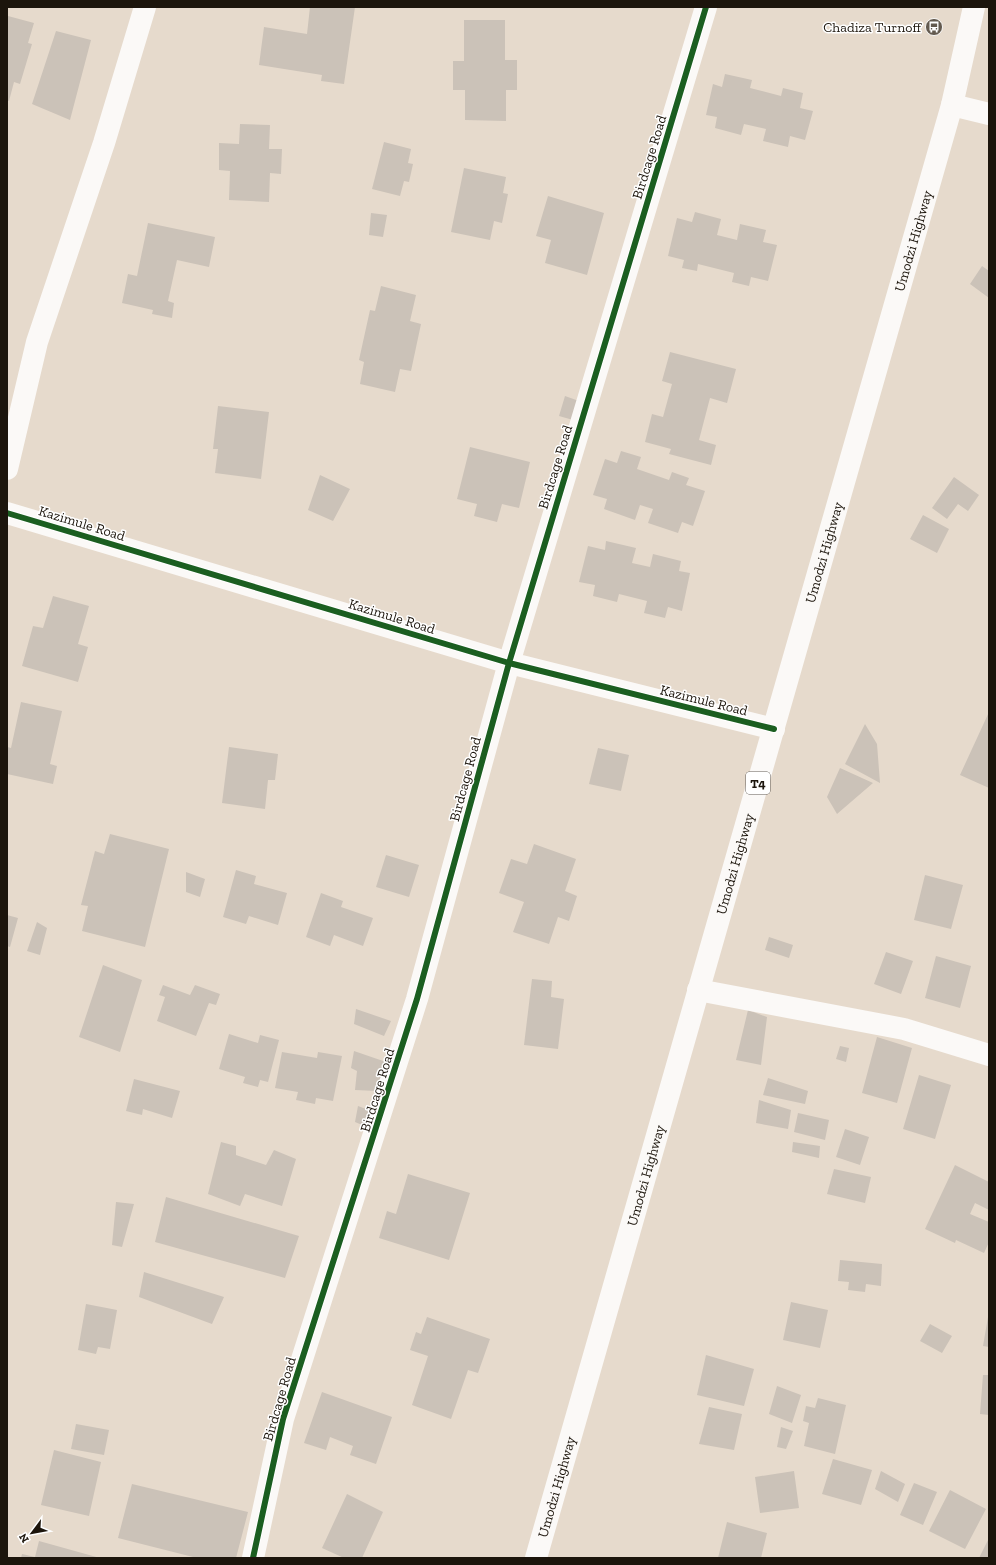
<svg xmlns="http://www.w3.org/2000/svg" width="996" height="1565" viewBox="0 0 996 1565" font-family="'Zilla Slab',serif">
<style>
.building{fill:#cbc2b8}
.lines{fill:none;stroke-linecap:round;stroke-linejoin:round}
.minor{stroke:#fbf9f7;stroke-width:22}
.secondary{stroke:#fbf9f7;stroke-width:22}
.trunk{stroke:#fbf9f7;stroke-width:22}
.cycleway-casing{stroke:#fff;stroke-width:8}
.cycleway{stroke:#1b5e20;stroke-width:6}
.labels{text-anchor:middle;stroke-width:3;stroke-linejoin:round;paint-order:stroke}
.shield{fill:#fff;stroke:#605b55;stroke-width:1}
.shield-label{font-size:13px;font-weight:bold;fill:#1c150c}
.poi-label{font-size:14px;fill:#1c150c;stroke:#fff;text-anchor:end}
.street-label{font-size:14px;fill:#1c150c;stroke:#fff}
</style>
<rect width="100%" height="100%" fill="#e6dacc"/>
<!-- building -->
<path class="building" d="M310,7h45l-11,77 -23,-3 1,-6 -63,-10 5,-38 43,7z
M8,16l26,7 -6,20 4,1 -12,40 -6,-2 -5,19 -2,-1z
M464,20h41v40h12v30h-11v31l-41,-1v-30h-12v-29h11z
M56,31l35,9 -21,80 -38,-16z
M725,74l27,6 -2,8 31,8 2,-8 20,5 -3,15 13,3 -8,29 -15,-4 -2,11 -25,-6 3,-12 -22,-5 -3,11 -26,-7 2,-11 -11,-2 7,-31 9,3z
M240,124l30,1 -1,24h13l-1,25 -11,-1 -1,29 -40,-2 1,-29 -11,-1v-27l20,1z
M384,142l27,7 -3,14 5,1 -4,18 -5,-1 -4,15 -28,-7z
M464,168l42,9 -3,16 5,1 -6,29 -8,-2 -4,19 -39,-8z
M548,196l56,17 -17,62 -42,-12 6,-23 -15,-4z
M695,212l26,7 -4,16 20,5 3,-16 26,6 -3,12 14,3 -9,36 -17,-4 -2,9 -17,-4 2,-9 -36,-9 -1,7 -15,-3 2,-8 -16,-4 9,-38 15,4z
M371,213l16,2 -4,22 -14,-2z
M148,223l67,14 -6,30 -32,-7 -9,41 6,2 -2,15 -20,-4 1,-4 -31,-7 6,-29 9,2z
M982,266l7,5v27l-19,-14z
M381,286l35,9 -6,26 11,3 -10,47 -11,-2 -5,23 -35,-8 4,-22 -5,-2 11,-50 5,1z
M670,352l66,17 -9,34 -17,-5 -11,42 17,5 -5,20 -42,-11 2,-5 -26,-7 7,-28 11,3 9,-33 -10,-3z
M565,396l14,5 -6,19 -14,-4z
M218,406l51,6 -8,67 -46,-6 3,-24h-5z
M470,447l60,15 -11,46 -17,-4 -5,18 -23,-6 3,-12 -20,-5z
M621,451l20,6 -4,12 32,11 3,-8 17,6 -3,7 19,6 -12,35 -11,-4 -4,11 -30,-10 5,-14 -13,-4 -5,15 -31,-11 3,-10 -14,-4 12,-36 12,4z
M320,475l30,14 -17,32 -25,-11z
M954,477l25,18 -11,16 -10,-7 -11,15 -15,-11z
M923,515l26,14 -12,24 -27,-14z
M606,541l30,7 -4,15 18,4 3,-13 28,7 -2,10 11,2 -8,38 -14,-4 -3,11 -21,-5 3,-12 -28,-7 -2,8 -24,-6 2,-11 -16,-3 9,-36 17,4z
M53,596l36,10 -11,38 10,3 -10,35 -56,-16 11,-40 10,2z
M21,702l41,9 -12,53 7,2 -4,18 -46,-10v-27l4,1z
M989,712v76l-29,-13z
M865,724l12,20 3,39 -35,-19z
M229,747l49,7 -3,26h-7l-3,29 -43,-6z
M598,748l31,7 -8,36 -32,-7z
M840,768l33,15 -36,31 -10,-17z
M110,834l59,15 -24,98 -63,-16 6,-25 -7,-1 14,-54 9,3z
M534,844l42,15 -11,32 12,5 -8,25 -11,-4 -9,27 -36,-12 11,-30 -25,-9 12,-34 16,5z
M386,855l33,10 -10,32 -33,-10z
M236,870l20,6 -2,8 33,9 -9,32 -29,-9 -3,8 -23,-7z
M186,872l19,7 -5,18 -14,-5z
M925,875l38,10 -12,44 -37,-9z
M321,893l22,8 -2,6 32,11 -10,28 -29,-11 -4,11 -24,-9z
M7,915l11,3 -8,29 -3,-1z
M37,922l10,6 -7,27 -13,-4z
M769,937l24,8 -4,13 -24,-8z
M886,952l27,9 -12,33 -27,-10z
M936,956l35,10 -11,42 -35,-10z
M103,965l39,15 -22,72 -41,-15z
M532,979l20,2 -1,16 13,2 -6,50 -34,-4z
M163,985l27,10 5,-10 25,9 -4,11 -7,-2 -13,33 -39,-15 8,-24 -6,-2z
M356,1009l35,12 -7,15 -30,-12z
M748,1010l19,7 -6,48 -25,-5z
M229,1034l29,9 2,-8 19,5 -11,42 -8,-2 -2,7 -15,-4 2,-6 -26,-8z
M877,1037l35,11 -15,55 -35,-10z
M840,1046l9,2 -3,14 -10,-3z
M354,1051l32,11 -9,29 -22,-1 2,-19 -6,-3z
M282,1052l35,6 1,-6 24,4 -9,45 -17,-3 -1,6 -19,-4 2,-8 -23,-4z
M919,1075l32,10 -16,54 -32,-10z
M768,1078l40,13 -3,13 -42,-9z
M134,1079l46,12 -8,27 -29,-9 -1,6 -16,-4z
M759,1100l32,10 -3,19 -32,-6z
M358,1106l16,6 -7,15 -12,-5z
M798,1113l31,7 -4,20 -31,-8z
M845,1129l24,8 -9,28 -24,-8z
M221,1142l15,4v9l30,10 8,-15 22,9 -14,47 -37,-12 -5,12 -32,-12z
M793,1142l27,4 -1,12 -27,-6z
M955,1165l34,17v28l-14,-7 -5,11 19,8v20l-5,11 -28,-13 -1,3 -30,-14z
M834,1169l37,8 -6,26 -38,-9z
M408,1174l62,19 -21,67 -70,-22 8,-27 9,3z
M166,1197l133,39 -14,42 -130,-36z
M116,1202l18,2 -12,43 -10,-2z
M840,1260l42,4 -1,22 -15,-2 -1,8 -17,-2 1,-8 -11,-1z
M144,1272l80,25 -12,27 -73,-27z
M791,1302l37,8 -8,38 -37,-8z
M86,1304l31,6 -7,39 -12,-2 -2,7 -18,-4z
M427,1317l63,22 -12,34 -10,-3 -17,49 -39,-14 16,-49 -18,-6 6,-18 5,2z
M988,1317h1v30l-6,-1z
M930,1324l22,12 -10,17 -22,-12z
M706,1355l48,14 -10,37 -47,-11z
M983,1375h6v40l-9,-1z
M777,1386l24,9 -9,28 -23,-9z
M322,1392l70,25 -16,47 -26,-9 3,-9 -23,-9 -4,13 -22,-7z
M818,1398l28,7 -11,49 -31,-8 5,-23 -6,-2 3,-15 9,2z
M709,1407l33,7 -8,36 -35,-6z
M76,1424l33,6 -5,25 -33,-6z
M781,1427l12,4 -7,18 -9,-2z
M54,1450l47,12 -12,54 -48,-11z
M833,1459l39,11 -11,35 -39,-11z
M794,1471l5,37 -39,5 -5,-36z
M881,1471l24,13 -7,18 -23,-13z
M914,1483l23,9 -14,33 -23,-10z
M132,1484l116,28 -12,46h-39l-79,-20z
M950,1490l36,19 -21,40 -36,-18z
M347,1494l36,18 -21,46h-18l-22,-10z
M727,1522l40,11 -6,25h-43z
M989,1538v20h-10z
M39,1541l61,17h-79l1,-4 13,3z"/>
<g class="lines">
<!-- minor -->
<path class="minor" d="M7,469l30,-127 67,-199 41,-136
M7,513l502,150 265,66
M698,990l206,39 85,26
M253,1558l30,-139 134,-420 92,-336 197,-656"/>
<!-- secondary -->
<path class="secondary" d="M952,105l37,9"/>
<!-- trunk -->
<path class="trunk" id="s1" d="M536,1558l416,-1453 22,-98"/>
<!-- cycleway casing -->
<g class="cycleway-casing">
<path id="cycleway" d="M7,513l502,150 265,66
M253,1558l30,-139 134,-420 92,-336 197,-656"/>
</g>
<!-- cycleway -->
<use href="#cycleway" class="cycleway"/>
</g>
<!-- icons -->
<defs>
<g id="bus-disc" transform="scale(0.9)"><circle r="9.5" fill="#635a4f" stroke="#fff"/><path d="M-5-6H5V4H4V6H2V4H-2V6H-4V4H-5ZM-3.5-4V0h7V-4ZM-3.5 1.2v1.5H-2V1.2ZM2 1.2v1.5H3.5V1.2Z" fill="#fff"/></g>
</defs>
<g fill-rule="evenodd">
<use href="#bus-disc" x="934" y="27"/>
</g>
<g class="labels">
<!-- shield labels -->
<rect class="shield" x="746" y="772" width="24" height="22" rx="3"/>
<g class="shield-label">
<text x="758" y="788">T4</text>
</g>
<!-- poi labels -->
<g class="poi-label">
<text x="921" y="32">Chadiza Turnoff</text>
</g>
<!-- street labels -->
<g class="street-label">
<text transform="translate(649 157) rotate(-73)" y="5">Birdcage Road</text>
<text dy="5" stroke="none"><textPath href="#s1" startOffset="1370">Umodzi Highway</textPath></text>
<text transform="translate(555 467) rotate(-73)" y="5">Birdcage Road</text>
<text transform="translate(82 523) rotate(17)" y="5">Kazimule Road</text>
<text dy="5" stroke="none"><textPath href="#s1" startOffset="1046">Umodzi Highway</textPath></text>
<text transform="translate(392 616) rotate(17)" y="5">Kazimule Road</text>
<text transform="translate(704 700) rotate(14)" y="5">Kazimule Road</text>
<text transform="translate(465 779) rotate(-75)" y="5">Birdcage Road</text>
<text dy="5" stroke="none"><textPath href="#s1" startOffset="722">Umodzi Highway</textPath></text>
<text transform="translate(377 1090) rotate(-73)" y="5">Birdcage Road</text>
<text dy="5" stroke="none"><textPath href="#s1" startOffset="398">Umodzi Highway</textPath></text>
<text transform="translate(279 1399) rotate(-74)" y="5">Birdcage Road</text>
<text dy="5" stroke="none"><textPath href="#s1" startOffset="74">Umodzi Highway</textPath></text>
</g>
</g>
<!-- border -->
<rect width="996" height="1565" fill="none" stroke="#1c150c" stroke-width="16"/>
<!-- north arrow -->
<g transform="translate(32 1533) rotate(238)" stroke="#ffffff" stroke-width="3" paint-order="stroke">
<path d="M0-3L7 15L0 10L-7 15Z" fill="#1c150c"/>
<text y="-6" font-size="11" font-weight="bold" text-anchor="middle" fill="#1c150c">N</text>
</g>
</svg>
